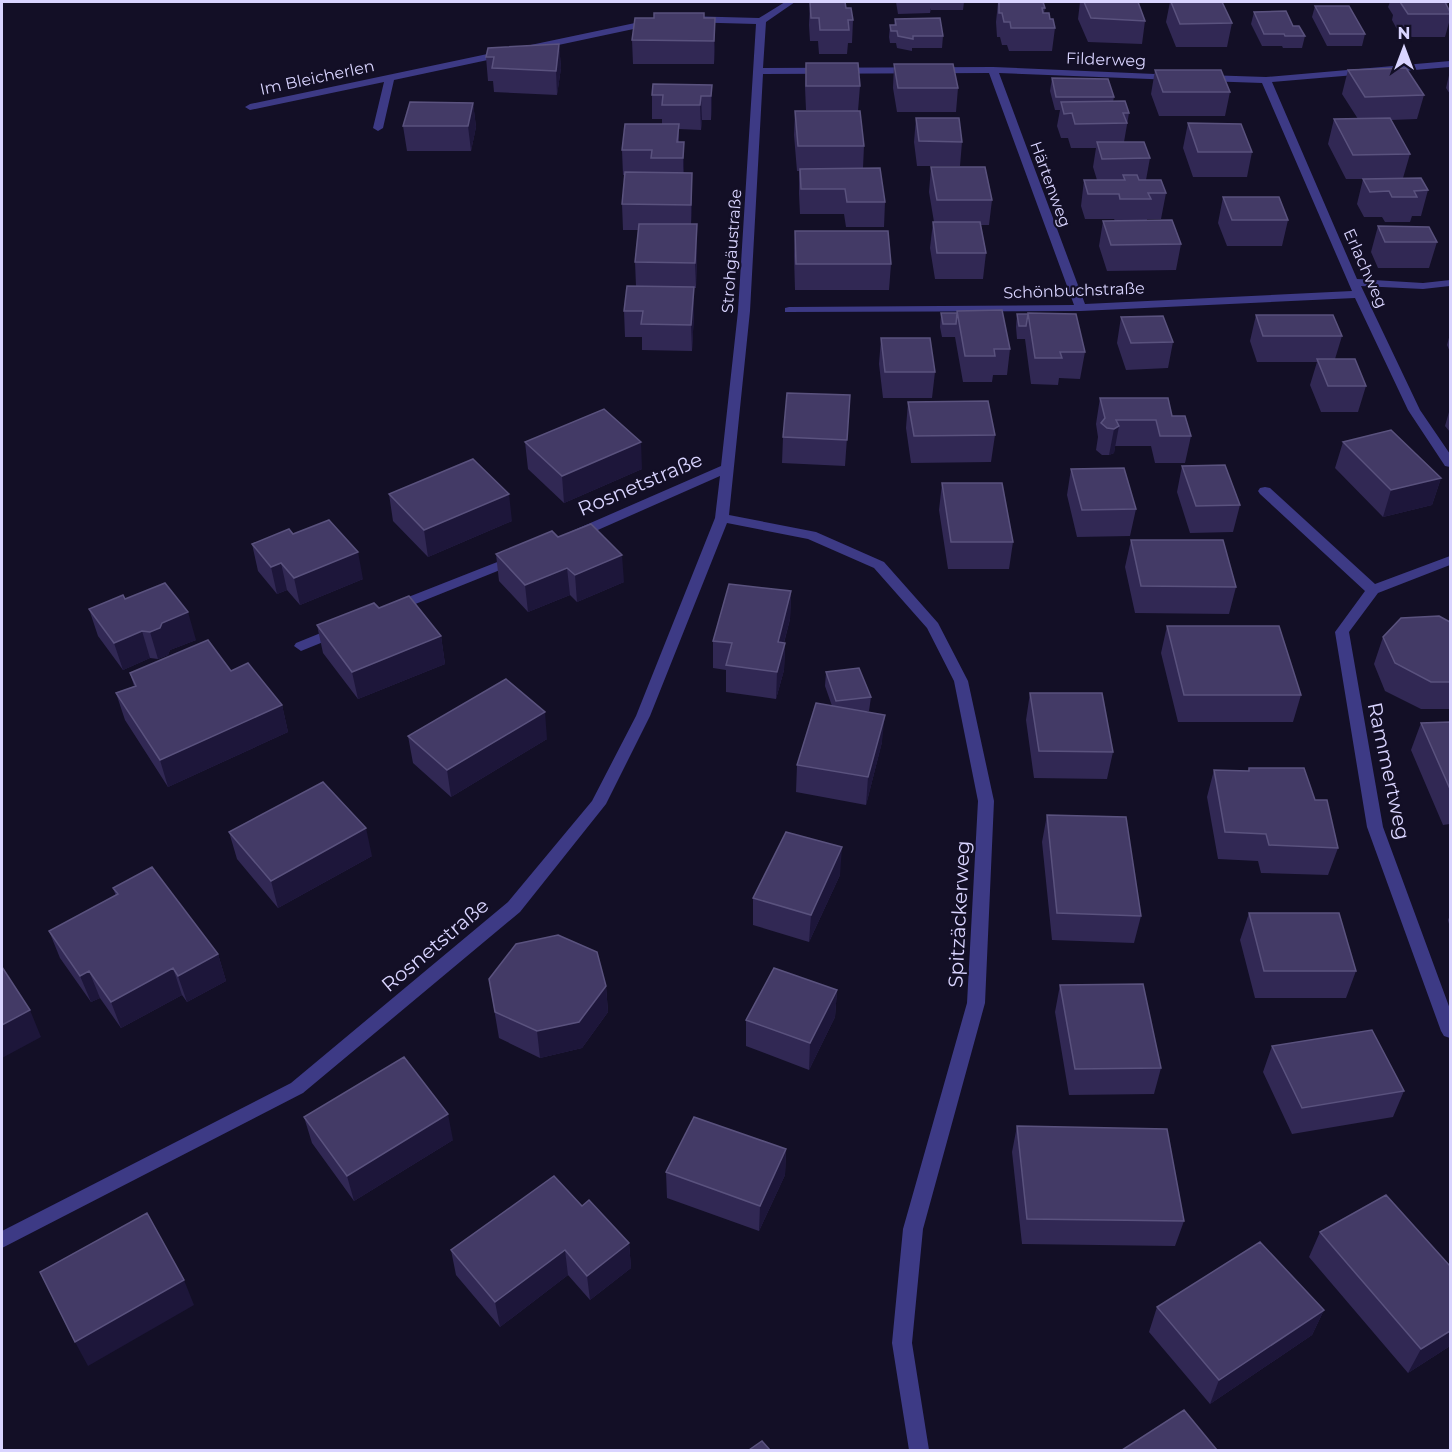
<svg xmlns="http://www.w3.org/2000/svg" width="1452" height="1452" viewBox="0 0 1452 1452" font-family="Montserrat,sans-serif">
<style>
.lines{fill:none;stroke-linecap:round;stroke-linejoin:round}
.minor{fill:#3d3a85;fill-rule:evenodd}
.wall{fill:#312854}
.shaded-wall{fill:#1d163a}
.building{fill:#433a66;stroke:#5a527e;stroke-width:1.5}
.labels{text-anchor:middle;stroke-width:4.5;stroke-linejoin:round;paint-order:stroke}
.far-street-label{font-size:16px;fill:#d9d4ff;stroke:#130f26}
.street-label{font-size:20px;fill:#d9d4ff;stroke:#130f26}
</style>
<rect width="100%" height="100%" fill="#130f26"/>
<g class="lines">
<!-- minor -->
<path class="minor" d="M785,2h10l-29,20 -3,46 230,-1 185,8 2,2 -5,3 -176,-7 86,231 267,-13 -90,-208 -57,-2 -5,-3 5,-3 61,2 184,-16v6l-178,15 85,197 66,4 27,-3v6l-27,3 -62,-3 59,124 30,44v13l-5,-1 -37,-56 -53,-112 -274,13 -296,1v-4l4,-1 285,-2 -85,-232 -226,1 -13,237 -21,204 87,17 68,30 54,61 30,58 26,120 -9,202 -62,226 -11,114 17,107h-20l-17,-107 11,-114 64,-226 11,-202 -24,-120 -27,-53 -53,-60 -66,-29 -81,-16 -77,193 -44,88 -86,108 -217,181 -301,155v-17l289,-148 217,-181 84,-101 44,-85 79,-198 5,-42 -138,61h-10l-2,-3 2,-3 149,-65 17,-155 18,-287 -72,-2 -5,-3 5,-3 75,2z
M654,19l5,3 -2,2 -263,56 -11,48 -5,3 -5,-3 11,-46 -134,28 -5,-3 5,-3z
M1265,487l5,1 105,96 75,-28v9l-72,28 -29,39 34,195 67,182v29l-6,-2 -3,-5 -74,-204 -32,-195 30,-41 -105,-97 -2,-3 2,-3z
M515,555l7,4 -2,3 -122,49 -5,2 -7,-5 2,-3z
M338,626l5,2 2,3 -2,3 -42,17 -7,-5 2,-3z"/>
</g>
<!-- wall -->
<path class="wall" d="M810,2l36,6 7,12 -1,23h-4l-1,11h-28l-1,-13h-8l-1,-16z
M896,2h68l-1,8h-32v-2l-1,5 -32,1z
M998,2l47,6 -1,5 6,6 5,9 -3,23h-43l-2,-6h-5l-2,-8h-3l-1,-15z
M1080,2h58l7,19 -3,23 -54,-2 -10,-23z
M1170,2h52l10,21 -5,24h-51l-10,-25z
M1390,2h58l-1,5 3,5v7l-5,18h-44l-9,-17 1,-5 -5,-8z
M1315,6l50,28 -3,12h-35l-15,-29z
M1254,12l39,14 12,10 -3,12h-19l-1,-2h-20l-11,-22z
M704,18l11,24 -1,22h-81l-1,-24z
M895,19l48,17 -1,12h-30v3l-15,-3 -1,-5h-6l-1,-6 1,-12h4z
M559,44l2,24 -4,27 -63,-3 -1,-11h-5l-2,-24z
M806,63l54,23 -2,25 6,35 -1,22 22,34 -1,25h-38l-2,-13h-44l-1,-20v-23h-2l-3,-36 1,-24h62l-51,-1 -1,-23z
M894,64l64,24 -2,24h-59l-4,-24z
M1155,70l75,22 -5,24h-66l-8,-22z
M1348,70l76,25 -7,24 -26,1 19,34 -7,24 25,12 -7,26h-9l-2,6h-25l-3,-5h-18l-7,-13 6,-25h-17l-18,-35 6,-25h24l-16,-25z
M1450,71v23l-4,-6z
M1052,78l62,19 -1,5 16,11 -5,29 26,16 -4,22 20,13 -5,26h-14v1l34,24 -5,26 -69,1 -8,-25 4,-25h12l-1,-2h-29l-4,-13 3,-26h13l-4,-13 3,-19h-25l-3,-10h-7l-4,-12 3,-16h-5l-5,-19z
M712,85l-1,35h-9l-1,10 -22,-1v13h5v31l8,25 -1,26h6v25l-1,39h-2v25l-2,38 -50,-1v-13h-17l-1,-26 12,-25 -1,-24 3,-32h-15l-1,-26 3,-29h-2l-1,-25 40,-26v-5h-10v-24z
M473,103l3,24 -5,24h-64l-4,-25z
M916,118l46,24 -2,24h-43l-3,-24z
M1188,123l64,29 -5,25h-54l-10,-29z
M931,167l61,33 -3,25h-8l5,28 -3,26h-48l-5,-31 3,-26h1l-5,-30z
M1223,197l65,23 -6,26h-55l-9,-23z
M1378,226l59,16 -8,26h-51l-7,-16z
M795,231l96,33 -2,26h-94l-1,-34z
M957,311l53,38 -3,26h-14l-1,7h-29l-8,-45h-13l-2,-10 1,-14h16z
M1017,314h11l57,38 -5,27 -21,-1 -1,7 -27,-1 -6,-45h-8l-1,-12z
M1256,315l86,21 -7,23 31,27 -8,26h-37l-11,-27 7,-23h-60l-7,-21z
M1121,317l52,25 -5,26 -42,2 -9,-27z
M1450,334v18l-3,-7z
M881,338l54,34 -3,26h-49l-4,-34z
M850,395l-5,71 -63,-3 1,-26z
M1100,398l72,18 19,20 -6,27h-30l-4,-17h-36l-1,7 -5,2h-7l-6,-5 2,-13 -2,-13z
M908,402l87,33 -4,27 -80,1 -5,-35z
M1449,412h1v20l-5,-6z
M525,442l117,27 -78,34 -36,-34z
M1343,442l98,36 -9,27 -49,12 -48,-49z
M1182,466l58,39 -7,27 -43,1 -13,-41z
M1071,469l65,40 -6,27 -53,1 -10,-42z
M942,483l71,59 -4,27h-61l-9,-59z
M389,494l123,27 -84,36 -35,-36z
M293,534l70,45 -63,26 -13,-15 -10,4 -19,-23 -6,-27z
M558,537l66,45 -47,20 -7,-7 -42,17 -29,-31 -3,-27z
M1131,540l105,47 -7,27 -94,-1 -10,-46z
M791,591l-1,28 -6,24h1l-1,27 -8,29 -50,-7v-22l-13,-2v-27z
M125,599l71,41 -26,10 -2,5 -10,4 -8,-1 -27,12 -25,-34 -9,-27z
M1450,622v87h-29l-36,-18 -11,-27 9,-27z
M317,625l124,11 4,28 -87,35 -35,-46z
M1167,626l134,69 -8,27h-115l-17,-69z
M826,672l45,25 -2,14h-6l19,31 -16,63 -70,-13 1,-27 35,-59 -7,-20z
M130,673l152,32 6,27 -120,55 -43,-67 -9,-27 18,-7z
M1030,693l83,59 -6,27 -73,-1 -8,-58z
M1450,722v102l-7,1 -32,-75 10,-27z
M408,736l139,3 -96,58 -38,-34z
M1249,768l66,32 23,48 -10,27 -67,-2 -3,-12 -40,-2 -11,-62 7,-27 34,1z
M1047,815l94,101 -7,27 -82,-3 -10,-98z
M229,832l143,24 -94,52 -41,-49z
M840,875l-31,67 -56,-17v-27z
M113,888l105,66 8,27 -39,21 -5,-7 -61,33 -21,-30 -9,4 -31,-44 -11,-27 67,-35z
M1249,913l107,58 -10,27h-91l-15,-58z
M1450,915v13l-2,-8z
M489,979l117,7 2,26 -26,36 -42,10 -41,-20z
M1060,985l101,83 -7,26 -85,1 -14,-83z
M837,990l-2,27 -26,53 -63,-24v-26z
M1272,1046l132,45 -11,26 -101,17 -29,-62z
M304,1117l149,23 -99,61 -42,-58z
M1017,1126l167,95 -9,25 -153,-2 -10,-92z
M786,1149l-1,26 -26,56 -92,-33 -1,-26z
M582,1206l47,37 2,25 -41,32 -22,-25 -68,52 -44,-52 -5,-25z
M1320,1232l130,34v80l-42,27 -99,-116z
M1157,1307l167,3 -12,25 -102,69 -61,-72z"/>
<!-- shaded-wall -->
<path class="shaded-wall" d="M715,18v24l-1,22v-23z
M559,44l2,24 -4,27 -1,-24z
M712,85v24l-1,11v-24z
M701,96l1,24 -1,10 -1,-25z
M473,103l3,24 -5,24 -3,-25z
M684,142v24l-1,17v-25z
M692,173v25l-1,32v-25z
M697,224v25l-1,39 -1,-25z
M694,287v26l-2,38 -1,-26z
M1119,426l-5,27 -5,2 5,-26z
M641,442l1,27 -78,34 -2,-27z
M1441,478l-9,27 -49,12 8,-27z
M509,494l3,27 -84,36 -4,-27z
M358,552l5,27 -63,26 -6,-27z
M622,555l2,27 -47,20 -2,-27z
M281,563l6,27 -10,4 -6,-27z
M567,568l3,27 -42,17 -3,-27z
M791,591l-1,28 -13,50 1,-27z
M188,612l8,28 -26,10 -2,5 -10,4 -8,-27 12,-9z
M142,631l8,27 -27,12 -9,-27z
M441,636l4,28 -87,35 -6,-27z
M785,643l-1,27 -8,29 1,-27z
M282,705l6,27 -120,55 -8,-27z
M545,712l2,27 -96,58 -4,-27z
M885,715l-3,27 -16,63 2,-28z
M366,828l6,28 -94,52 -7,-27z
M842,847l-2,28 -31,67 2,-27z
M218,954l8,27 -39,21 -9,-26z
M173,968l9,27 -61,33 -10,-26z
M89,971l11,27 -9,4 -11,-26z
M606,986l2,26 -26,36 -42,10 -3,-27z
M837,990l-2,27 -26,53 1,-27z
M30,1010l11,27 -39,21v-33z
M448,1114l5,26 -99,61 -7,-25z
M786,1149l-1,26 -26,56 1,-25z
M629,1243l2,25 -41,32 -3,-24z
M565,1250l3,25 -68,52 -5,-25z
M184,1280l10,25 -106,61 -13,-24z
M1324,1310l-12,25 -102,69 9,-24z
M1450,1331v15l-42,27 13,-24z"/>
<!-- building -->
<path class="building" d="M810,2h35l1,6h5l2,12h-5l1,10h-29l-1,-12h-8z
M999,2h44l2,6h-3l1,5h6l1,6h3l2,9h-44l-1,-6h-6l-2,-9h-3z
M1084,2h54l7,19 -54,-3z
M1171,2h51l10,21 -52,1z
M1400,2h49h-4l5,10v2h-42z
M1315,6h34l16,28h-35z
M1286,11l7,15h6l6,10h-20l-1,-2h-20l-10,-22z
M654,13h50v5h11l-1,23 -82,-1 3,-22h19z
M940,18l3,18h-30v3l-15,-3 -1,-5h-6l-1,-6h6l-1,-6z
M559,44l-3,27 -64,-3 2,-11h-8l2,-9z
M806,63h52l2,23h-54z
M894,64h59l5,24h-60z
M1406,68l18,27 -59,2 -17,-27z
M1155,70h66l9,22h-67z
M1052,78l56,1 6,18h-58z
M653,84l59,1 -1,11h-10l-1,9h-38l1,-10h-11z
M1125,101l4,12h-6l4,10 -52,1 -3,-11 -8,1 -3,-12z
M410,102l63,1 -5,23h-65z
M795,111h65l4,35h-66z
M916,118h43l3,24 -43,-1z
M1390,118l20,36 -57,1 -19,-36z
M1188,123l53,1 11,28h-54z
M625,124h54l-2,18h7l-1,16h-32l1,-8h-30z
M1097,142h47l6,16 -48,1z
M931,167h54l7,33h-55z
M880,168l5,34h-38l-2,-13h-44l-1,-20z
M625,172l67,1 -1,32 -69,-1z
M1123,175h14l2,5h22l5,13h-18l3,6h-31l-1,-5h-31l-4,-14h41z
M1421,178l7,12 -14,1 3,6h-25l-3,-6 -19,1 -7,-13z
M1223,197h56l9,23h-56z
M1172,220l9,24 -70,1 -8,-24z
M933,222h47l6,31h-49z
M639,224h58l-2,39 -60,-1z
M1378,226l51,1 8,15h-52z
M795,231h93l3,33h-95z
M627,286l67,1 -3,38 -50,-1 2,-13h-19z
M1002,310l8,39h-16l1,7h-30l-8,-45z
M941,313h16l-1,11h-13z
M1028,313l48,1 9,38h-25l2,6h-27z
M1017,314h11l-2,12h-7z
M1256,315h77l9,21h-79z
M1163,316l10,26 -42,1 -10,-26z
M881,338h49l5,34h-50z
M1317,359h38l11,27h-38z
M787,393l63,2 -3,45 -64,-3z
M1100,398h68l4,18h13l6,20h-31l-4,-16h-40l3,6 -5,3 -7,-1 -6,-5 4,-5z
M988,401l7,34 -81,1 -6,-34z
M604,409l37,33 -79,34 -37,-34z
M1391,430l50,48 -50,12 -48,-48z
M473,459l36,35 -85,36 -35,-36z
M1225,465l15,40 -44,1 -14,-40z
M1124,468l12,41 -54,1 -11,-41z
M942,483h60l11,59h-62z
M329,520l29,32 -64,26 -13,-15 -10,4 -19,-23 37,-15 4,5z
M591,524l31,31 -47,20 -8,-7 -42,17 -29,-31 56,-23 6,6z
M1131,540h92l13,47 -95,-1z
M165,583l23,29 -26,11 -2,5 -10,4 -8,-1 -28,12 -25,-34 34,-14 2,4z
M729,584l62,7 -13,51 7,1 -8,29 -51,-7 6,-22 -19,-2z
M409,596l32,40 -89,36 -35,-47 57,-22 5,5z
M1439,616l11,6v60h-19l-36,-19 -12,-26 18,-19z
M1167,626h112l22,69h-117z
M208,640l23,31 17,-8 34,42 -122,55 -44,-67 20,-7 -6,-13z
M859,668l12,29 -35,4 -10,-29z
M506,679l39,33 -98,58 -39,-34z
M1030,693h72l11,59 -74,-1z
M816,703l69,12 -17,62 -71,-12z
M1450,722v67l-29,-66z
M1249,768h55l11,32h12l11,48 -69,-3 -3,-11 -41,-2 -11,-62 35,1z
M323,782l43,46 -95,53 -42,-49z
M1047,815l79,2 15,99 -84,-3z
M786,832l56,15 -31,68 -58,-17z
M152,867l66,87 -40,22 -5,-8 -62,34 -22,-31 -9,5 -31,-45 69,-37 -5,-6z
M1249,913h90l17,58h-92z
M558,935l39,17 9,34 -27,36 -42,9 -42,-19 -6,-33 27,-35z
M2,967l28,43 -28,15z
M774,968l63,22 -27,53 -64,-23z
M1143,984l18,84 -86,1 -15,-84z
M1372,1030l32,61 -102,17 -30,-62z
M404,1057l44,57 -101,62 -43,-59z
M694,1117l92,32 -26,57 -94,-34z
M1017,1126l150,3 17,92 -157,-2z
M554,1176l28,30 7,-6 40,43 -42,33 -22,-26 -70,52 -44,-52z
M1386,1195l64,71v65l-29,18 -101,-117z
M147,1213l37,67 -109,62 -35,-70z
M1260,1242l64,68 -105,70 -62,-73z
M1184,1410l33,40h-95z
M762,1441l8,9h-21z"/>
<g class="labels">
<!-- far-street labels -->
<g class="far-street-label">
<text transform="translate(1106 59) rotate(2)" y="6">Filderweg</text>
<text transform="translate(317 77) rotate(-12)" y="6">Im Bleicherlen</text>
<text transform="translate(1051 184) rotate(70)" y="6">Härtenweg</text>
<text transform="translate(731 251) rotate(-86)" y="6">Strohgäustraße</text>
<text transform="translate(1366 268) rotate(66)" y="6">Erlachweg</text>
<text transform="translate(1074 290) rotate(-2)" y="6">Schönbuchstraße</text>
</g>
<!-- street labels -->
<g class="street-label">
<text transform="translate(640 484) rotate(-23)" y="7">Rosnetstraße</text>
<text transform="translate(1389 771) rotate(78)" y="7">Rammertweg</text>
<text transform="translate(959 914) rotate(-87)" y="7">Spitzäckerweg</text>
<text transform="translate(435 945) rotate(-40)" y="7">Rosnetstraße</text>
</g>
</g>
<!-- border -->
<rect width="1452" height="1452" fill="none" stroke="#d9d4ff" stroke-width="6"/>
<!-- north arrow -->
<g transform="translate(1404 48)" stroke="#130f26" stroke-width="4.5" paint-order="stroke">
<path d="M0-4.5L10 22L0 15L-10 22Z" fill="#d9d4ff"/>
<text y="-9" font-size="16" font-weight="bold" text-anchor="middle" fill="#d9d4ff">N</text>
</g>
</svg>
